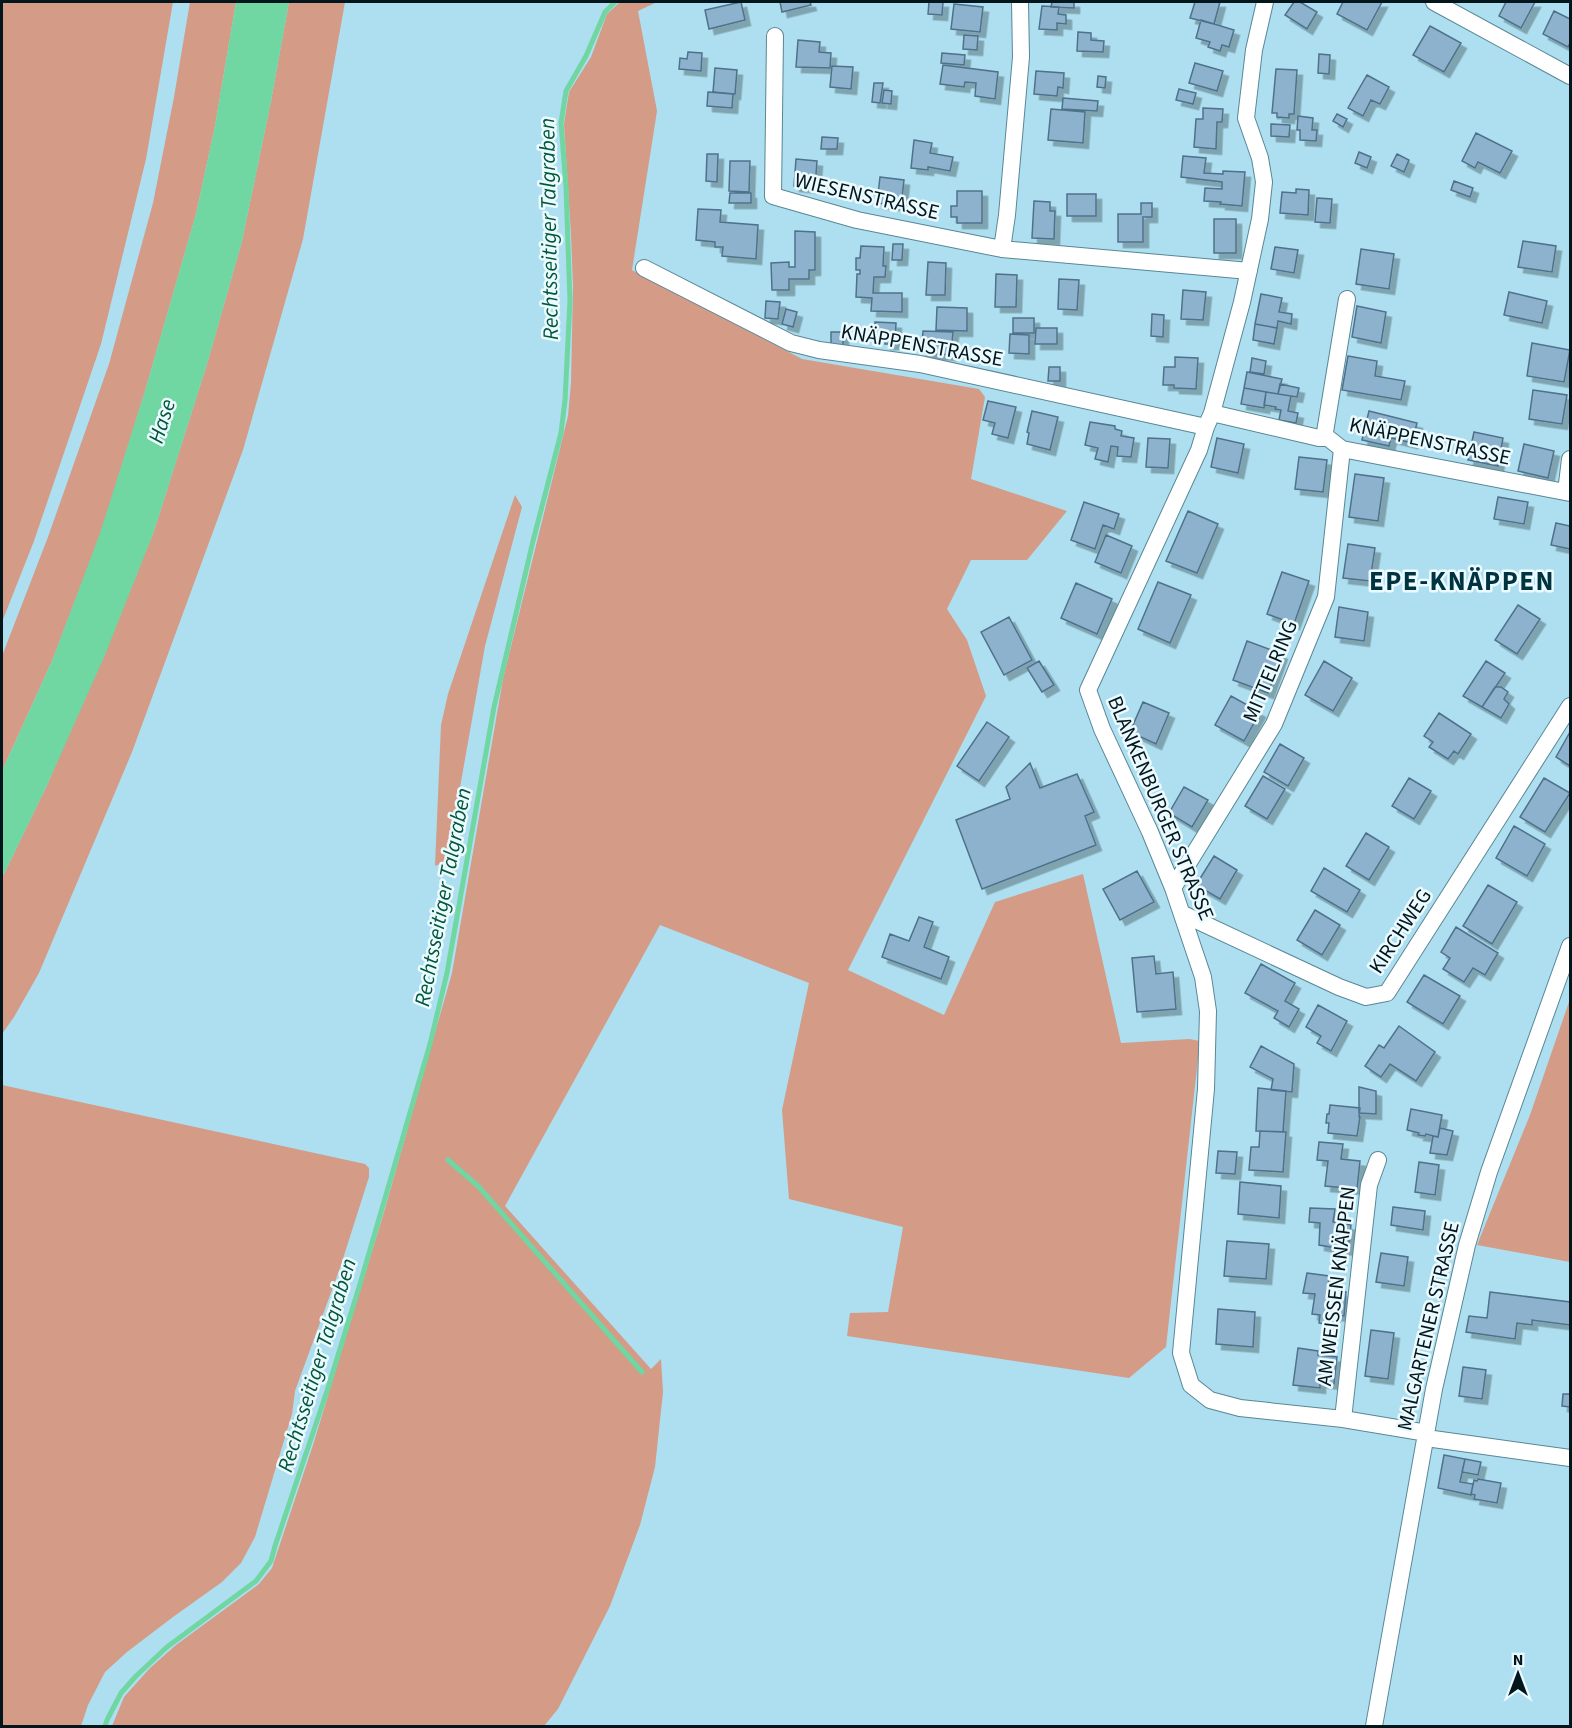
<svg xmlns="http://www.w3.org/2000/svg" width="1572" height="1728" viewBox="0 0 1572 1728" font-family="'Source Sans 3',sans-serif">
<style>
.green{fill:#d49b87}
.water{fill:#70d6a2}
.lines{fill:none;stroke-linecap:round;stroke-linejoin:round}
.stream{stroke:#70d6a2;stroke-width:5}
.building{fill:#8db2cd;stroke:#4f728b;stroke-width:1.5;filter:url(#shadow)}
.minor-casing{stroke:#588796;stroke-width:18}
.minor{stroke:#fff;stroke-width:16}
.labels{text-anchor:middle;stroke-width:5;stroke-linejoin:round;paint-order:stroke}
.street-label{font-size:21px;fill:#03161b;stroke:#ebfaff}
.water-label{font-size:22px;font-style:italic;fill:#005737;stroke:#ebfaff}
.district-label{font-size:27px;font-weight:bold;letter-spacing:1.5px;fill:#003340;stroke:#ebfaff}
</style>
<defs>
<filter id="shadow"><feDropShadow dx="5.5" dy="5.5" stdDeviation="0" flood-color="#0004"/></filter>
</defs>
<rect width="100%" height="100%" fill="#addff0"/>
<!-- green -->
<path class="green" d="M2,2h171l-27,157 -45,185 -67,197 -32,81z
M190,2h46l-21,124 -19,88 -51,177 -44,142 -49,128 -50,110v-115l46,-119 61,-173 44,-161 21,-106z
M289,2h56l-42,237 -60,211 -111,302 -93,221 -25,44 -12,17v-156l46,-95 105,-249 54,-170 35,-123 29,-140z
M620,2h37l-19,9 19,100 -25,159 170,89 177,30 6,8 -14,82 96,32 -40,49h-56l-24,49 20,31 19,56 -138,274 96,45 51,-113 88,-28 38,169 68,-4 11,2 -34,306 -37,31 -282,-42 3,-23 38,-1 15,-85 -114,-28 -7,-89 27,-127 -149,-58 -155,281 146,163 10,-10 2,33 -8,75 -15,58 -30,81 -52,103 -14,17h-432l12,-29 26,-29 26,-23 83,-61 13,-16 41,-123 71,-233 68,-239 51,-294 65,-263 3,-33 2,-97 -2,-51 -7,-111 5,-32 22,-35 16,-43z
M515,495l7,12 -37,139 -38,215 -12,5 6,-141 7,-31z
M1570,999v263l-93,-17 53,-130z
M2,1085l363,79 4,4v9l-29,91 -45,123 -3,23 -37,123 -14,26 -19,19 -49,35 -46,35 -22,20 -17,33 -7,21h-79z"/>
<!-- water -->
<path class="water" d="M236,2h53l-18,99 -29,140 -35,123 -54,170 -48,121 -57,128 -46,95v-107l50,-110 48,-128 45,-142 51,-177 19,-88z"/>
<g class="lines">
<!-- stream -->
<path class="stream" d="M448,1160l30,26 164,186
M105,1726l2,-6 14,-27 15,-17 31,-29 89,-66 15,-20 4,-15 52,-155 33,-107 70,-240 17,-71 47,-266 39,-166 28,-108 4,-33 5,-99 -4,-114 -5,-64 5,-32 20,-35 19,-44 10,-10"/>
</g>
<!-- building -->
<path class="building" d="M741,2l4,18 -36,9 -4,-19z
M780,2h30l1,3 -29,7z
M929,2h14l-1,13 -14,-1z
M1052,2h22v6l-23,-1z
M1195,2h25l-6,22 -24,-6z
M1294,2h6l17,10 -10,17 -22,-14z
M1343,2h39l-15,28 -30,-16z
M1506,2h29l-14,26 -22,-12z
M954,4l29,3 -3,25 -29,-3z
M1042,6l17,1 -1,7 8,1v9l-9,-1v7l-18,-1z
M1554,11l16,8v24l-2,4 -25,-13z
M1201,20l33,10 -5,17 -7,-2 -2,6 -12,-4 2,-5 -14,-4z
M1430,26l31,17 -17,29 -31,-17z
M1078,32l13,1v7l13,1 -1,11 -26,-1z
M964,35l14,1 -1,14 -14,-1z
M798,40l22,2 -1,10 12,1 -1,15 -34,-1z
M688,52l14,1 -1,18 -22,-2 1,-11 7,1z
M942,53l23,2 -1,10 -23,-2z
M1319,54l11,1 -1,19 -11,-1z
M1195,63l28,8 -6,20 -28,-8z
M943,65l55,7 -3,27 -20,-3 1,-13 -11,-1 -1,5 -24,-3z
M832,66l21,1 -2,22 -21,-2z
M715,68l22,2 -2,24 -22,-2z
M1276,69l21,1 -3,44h-5v4l-12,-1v-4h-5z
M1036,71l28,2 -1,15 -5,-1 -1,9 -23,-2z
M1367,75l22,12 -9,17 -9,-4 -8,16 -15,-8z
M1098,76l8,1 -1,11 -8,-1z
M874,83h9l-3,20 -8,-1z
M1179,89l17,4 -3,11 -17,-4z
M884,90l8,1 -1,13 -9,-1z
M708,92l25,2 -1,14 -25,-2z
M1063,98l35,3 -1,10 -35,-2z
M1203,108l20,1 -1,13h-5l-1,27 -22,-2 2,-28h7z
M1051,109l34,3 -2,31 -35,-3z
M1337,114l10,5 -4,8 -10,-6z
M1298,116l15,2 -1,12h5l-1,11 -16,-1v-10h-3z
M1271,124l19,1 -1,12 -18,-1z
M1476,133l36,18 -12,22 -22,-11 -3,6 -13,-7z
M822,137l16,1 -1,11h-16z
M914,140l18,3 -2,10 23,4 -3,14 -22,-4v3l-17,-2z
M1359,152l12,5 -4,11 -12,-5z
M707,154h11l-1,28 -11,-1z
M1397,154l12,6 -5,12 -13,-6z
M1183,156l23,2 -2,15 19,1v-3l22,1 -3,34 -22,-2 1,-2 -17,-1 1,-13 17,1v-7l-41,-5z
M796,159l21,2 -2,27 -21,-2z
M730,161h20l-1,31 -20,-1z
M880,177l24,3 -3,26 -24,-3z
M1454,181l19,7 -3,9 -19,-7z
M1296,189l13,1 -1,25 -28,-2 2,-21 14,1z
M957,191h25v32h-25v-6h-6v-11h6z
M730,193h21v10h-22z
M1067,194h29v22h-29z
M1317,198l15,1 -2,24 -15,-1z
M1034,201l16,1v9h5l-1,28 -22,-1z
M1141,203h11v14h-9v25h-25v-28h23z
M698,209l23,1 -1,12 38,3 -2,34 -34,-3 1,-9h-8v-5l-19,-2z
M1214,219h22v34h-22z
M795,231l20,1v38h-6v9h-20v11h-17l-1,-27 18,-1v5h6z
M1523,241l33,5 -4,26 -34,-5z
M893,244h10l-1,16h-10z
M861,246l23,1 -1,19h3l-1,11h-11l-1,16h29v19l-31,-1 1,-13 -16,-1 1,-23h3v-4h-4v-12h4z
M1275,247l23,3 -4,23 -23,-4z
M1361,249l33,5 -5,35 -33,-5z
M928,262l18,1 -1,32h-19z
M996,274l21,1 -1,32h-21z
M1059,279l20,1 -2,30 -19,-1z
M1183,290l23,2 -3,28 -22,-1z
M1509,292l38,9 -5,22 -38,-8z
M1261,294l21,4 -3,14 13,2 -1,10 -13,-3 -1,7 -22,-4z
M766,301l14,1 -2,17 -13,-1z
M1357,306l29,6 -5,31 -29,-6z
M937,307l30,1v23l-31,-1z
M786,309l11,3 -4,15 -11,-3z
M1152,314l12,1 -1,22 -12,-1z
M1013,318h21v15h-21z
M875,322l21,1 -1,21h-10v-14h-10z
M1255,324l22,4 -3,16 -21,-4z
M1036,328h21v16h-22z
M923,331l30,1 -2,23 -30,-2z
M831,332h12v14h-12z
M1010,334l19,1v19l-20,-1z
M1532,343l38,7 -6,32 -37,-6z
M1348,356l29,5 -2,15 30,5 -4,19 -59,-10z
M1175,357l23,1 -2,31 -22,-1v-3h-11l1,-18h11z
M1252,358l14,3 -2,13 -14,-2z
M1049,367h11v14h-12z
M1247,372l35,7 -4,15 -34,-6z
M1280,384l19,4 -2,9 -19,-3z
M1244,388l22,4 -2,16 -23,-4z
M1533,390l34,5 -5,29 -33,-5z
M1266,392l25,4 -3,15 10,2 -2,10 -17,-3 2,-10 -6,-1 1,-2 -12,-2z
M988,401l28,6 -8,31 -16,-4 3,-11 -12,-3z
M1032,411l26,6 -8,33 -23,-6 2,-11 -2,-1z
M1369,411l48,12 -5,20 -21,-5 -2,8 -27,-6z
M1090,422l25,4v3l7,2 -1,5 13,2 -3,19 -14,-1 1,-9 -7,-1 -3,16 -13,-3 3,-11 -13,-3z
M1474,432l29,6 -5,28 -30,-6z
M1148,438l22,1 -2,29 -22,-1z
M1217,438l27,6 -6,29 -27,-6z
M1524,444l30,7 -6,27 -30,-7z
M1299,457l28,3 -4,32 -28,-3z
M1355,474l29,4 -6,43 -29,-4z
M1498,497l30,5 -4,22 -30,-5z
M1084,502l35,12 -5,15 -11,-4 -8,24 -24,-9z
M1188,511l30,13 -21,49 -31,-12z
M1556,523l14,3v23l-19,-4z
M1106,535l26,11 -11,27 -26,-11z
M1348,544l27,4 -5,33 -27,-3z
M1282,572l27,9 -15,43 -27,-10z
M1158,582l33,13 -21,48 -32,-14z
M1076,583l36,16 -15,35 -36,-16z
M1518,605l22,14 -23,35 -22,-14z
M1339,607l29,5 -4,29 -29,-4z
M1009,617l23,43 -28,15 -23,-43z
M1247,641l35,13 -14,39 -35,-13z
M1039,661l15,24 -12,7 -15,-24z
M1324,661l28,17 -19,33 -28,-16z
M1486,661l19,12 -23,34 -19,-11z
M1495,687h6l7,5 -4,7 5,5 -8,14 -19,-11z
M1231,696l29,16 -16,29 -29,-16z
M1143,702l26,11 -13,31 -26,-12z
M1439,713l32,21 -13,20 -4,-3 -6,8 -19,-12 4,-5 -9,-6z
M987,722l22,15 -30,44 -22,-15z
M1570,732v34l-14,-9z
M1280,744l24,14 -16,28 -24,-14z
M1030,763l10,25 37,-14 17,38 -9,4 11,29 -114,44 -26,-69 54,-21 -4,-12z
M1263,776l22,13 -18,30 -22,-13z
M1409,778l22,13 -17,28 -22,-13z
M1544,778l26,15 -25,39 -25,-15z
M1184,787l24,13 -16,27 -23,-14z
M1514,826l31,18 -18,32 -31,-18z
M1366,833l23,14 -20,33 -23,-14z
M1214,856l23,14 -17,29 -24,-14z
M1324,868l36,22 -13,22 -36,-21z
M1137,871l17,31 -34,18 -17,-31z
M1488,885l29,17 -25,42 -29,-18z
M1315,910l25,15 -18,30 -25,-15z
M919,917l14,5 -9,25 25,10 -8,22 -59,-22 8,-23 19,7z
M1456,927l42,26 -13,22 -12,-7 -9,14 -21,-13 7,-11 -9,-6z
M1154,956l2,18 17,-2 3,37 -39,3 -5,-54z
M1261,964l34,19 -10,18 14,8 -10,18 -15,-9 4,-7 -33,-18z
M1424,975l36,21 -17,28 -36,-22z
M1318,1005l29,16 -16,30 -14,-8 4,-7 -15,-9z
M1399,1026l36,26 -19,29 -26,-17 -9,13 -16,-11 14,-21 5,3z
M1261,1046l33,18 -2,28 -21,-2 2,-11 -23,-12z
M1359,1087l17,4v23l-17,-1z
M1258,1088l28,3 -3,41 -27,-1z
M1330,1105l30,3 -1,9h1l-3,19 -29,-3 1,-10h-3l1,-9h2z
M1411,1109l31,6 -4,22 -12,-3 -1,2 -7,-1 1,-2 -12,-3z
M1440,1128l13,3 -6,24 -17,-2 3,-17 5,1z
M1260,1131l26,1 -3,40 -34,-2 2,-23h8z
M1319,1142l24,2 -2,15 19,2 -3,28 -32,-3 3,-25 -11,-1z
M1218,1151l19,1 -2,22 -19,-1z
M1419,1162l20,3 -4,30 -20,-3z
M1240,1182l41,4 -2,32 -41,-4z
M1393,1207l32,4 -2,19 -32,-5z
M1310,1208l25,1 -2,13 18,3 -3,25 -29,-5 1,-22 -11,-1z
M1227,1241l42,3 -3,35 -42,-3z
M1381,1253l27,4 -4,29 -28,-4z
M1307,1273l22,3 -1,14 18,2 -2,24 -10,-1 -1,11 -14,-3 1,-8 -8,-1 3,-20 -12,-1z
M1490,1292l80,10v23l-38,-5v5l-15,-2 -2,16 -49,-7 3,-16 18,2z
M1218,1309l37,3 -2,35 -37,-3z
M1371,1330l23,3 -6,46 -23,-3z
M1298,1348l20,3v4l19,2 -3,27 -14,-2v6l-27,-3z
M1463,1367l23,3 -4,29 -23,-3z
M1563,1394h7v13l-8,-1z
M1444,1455l21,4 -5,23 13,2 -2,11 -33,-7z
M1465,1459l16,3 -3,13 -16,-3z
M1478,1479l23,4 -4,20 -23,-4 1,-4 -4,-1 3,-14 3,1z"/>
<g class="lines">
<!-- minor casing -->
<g class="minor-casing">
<path id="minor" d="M1265,2l-11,48 -8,68 14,40 4,24 -4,37 -18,83 -30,111 -6,14 -7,23 -111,240 14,39 48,103 23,56 30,89 5,34 -2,78 -25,264 10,32 19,15 30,8 103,11 84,14
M1434,2l136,74
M775,36l-2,160 84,24 145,29 247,22
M1002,249l5,-34 14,-158 -1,-55
M644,268l147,75 28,7 101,14 286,63
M1212,413l107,25h9l14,11 228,44
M1324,438l23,-139
M1566,492l4,-33
M1173,888l101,-164 52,-127 16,-148
M1183,914l156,73 27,10 21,-4 183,-287
M1343,1419l26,-234 9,-25
M1426,1438l144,20
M1374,1726l60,-337 33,-144 22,-73 81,-226"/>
</g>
<!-- minor -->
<use href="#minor" class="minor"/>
</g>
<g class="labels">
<!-- street labels -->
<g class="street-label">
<text transform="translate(867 196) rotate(13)" y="7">WIESENSTRASSE</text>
<text transform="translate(922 345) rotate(10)" y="7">KNÄPPENSTRASSE</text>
<text transform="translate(1430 441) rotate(12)" y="7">KNÄPPENSTRASSE</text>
<text transform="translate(1270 671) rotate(-67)" y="7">MITTELRING</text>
<text transform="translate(1161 808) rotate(67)" y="7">BLANKENBURGER STRASSE</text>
<text transform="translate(1400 931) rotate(-57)" y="7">KIRCHWEG</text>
<text transform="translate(1336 1286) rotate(-83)" y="7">AM WEISSEN KNÄPPEN</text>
<text transform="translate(1428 1326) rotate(-77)" y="7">MALGARTENER STRASSE</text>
</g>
<!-- water labels -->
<g class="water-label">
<text transform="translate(548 229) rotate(-91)" y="8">Rechtsseitiger Talgraben</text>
<text transform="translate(161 421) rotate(-73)" y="8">Hase</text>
<text transform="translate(442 897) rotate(-79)" y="8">Rechtsseitiger Talgraben</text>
<text transform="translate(316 1365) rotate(-73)" y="8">Rechtsseitiger Talgraben</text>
</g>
<!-- district labels -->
<g class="district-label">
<text x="1462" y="590">EPE-KNÄPPEN</text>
</g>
</g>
<!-- border -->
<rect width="1572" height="1728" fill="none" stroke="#03161b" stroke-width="6"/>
<!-- north arrow -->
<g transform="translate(1518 1674)" stroke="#ebfaff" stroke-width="4.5" paint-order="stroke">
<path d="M0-4.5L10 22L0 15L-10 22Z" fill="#03161b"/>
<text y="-9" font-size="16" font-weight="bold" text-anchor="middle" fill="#03161b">N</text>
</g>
</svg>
